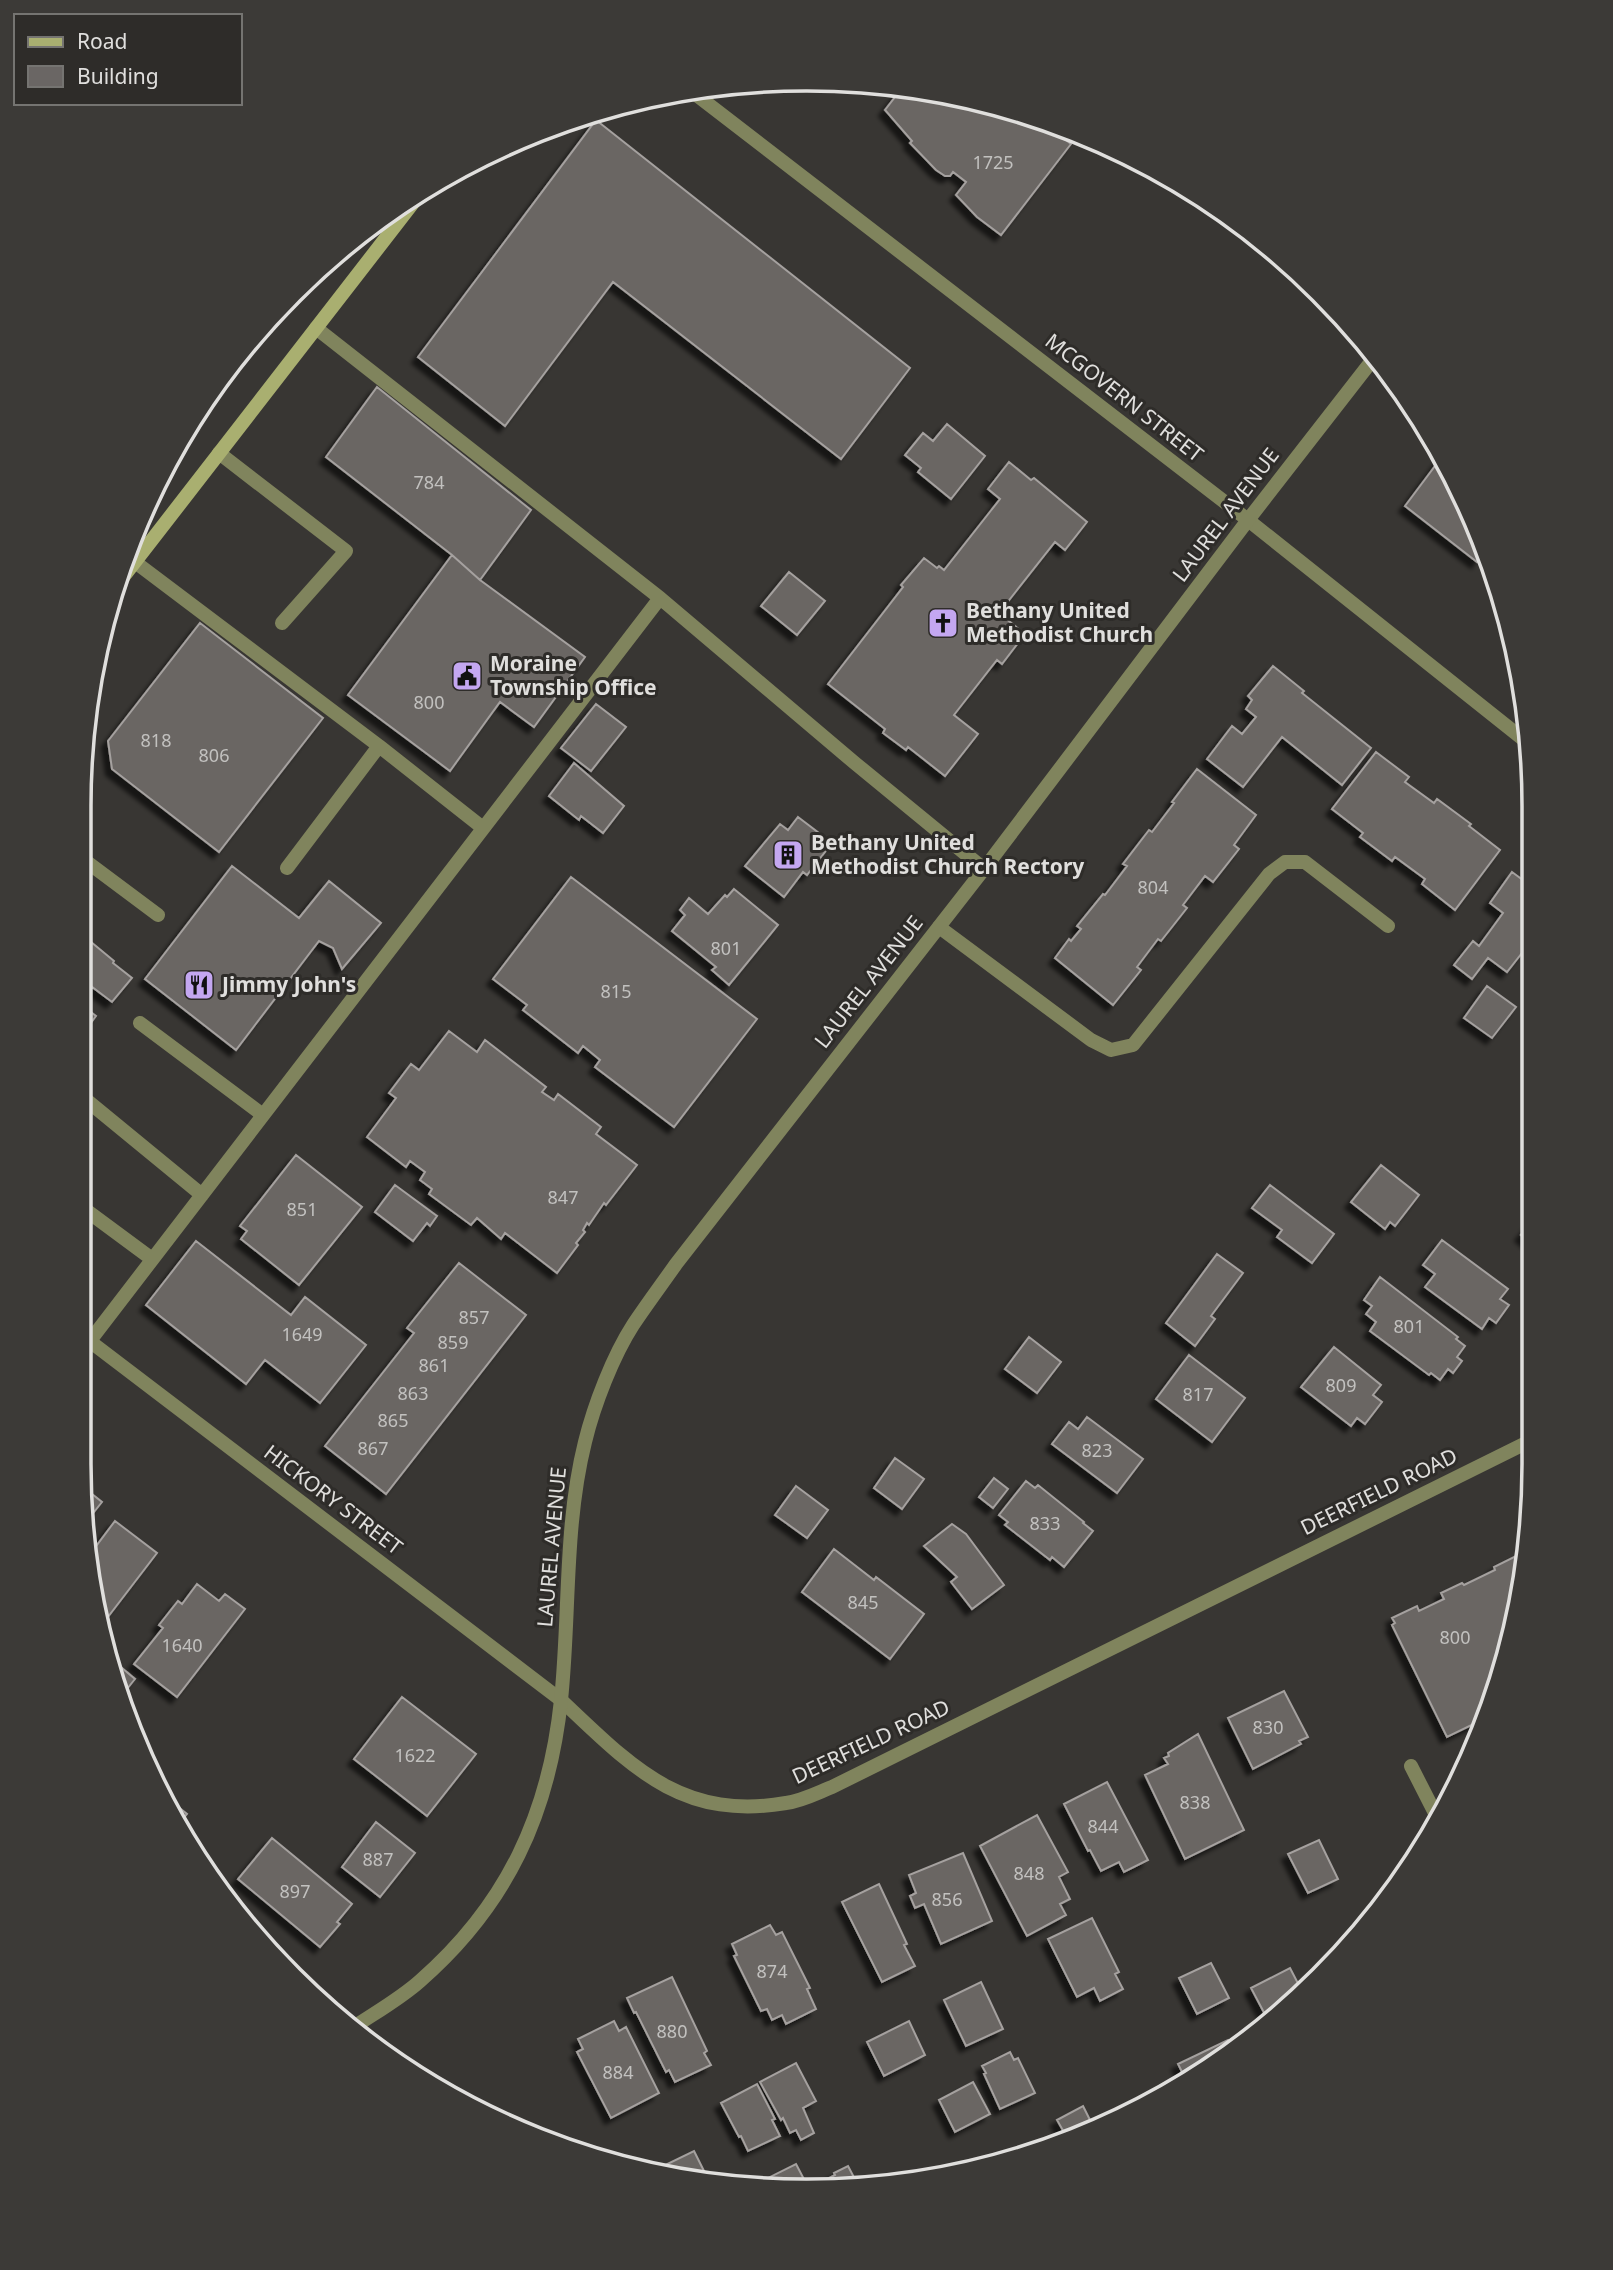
<svg xmlns="http://www.w3.org/2000/svg" width="1613" height="2270" viewBox="0 0 1613 2270" font-family="'Noto Sans',sans-serif">
<style>
.building{fill:#6a6664;stroke:#a5a19f;stroke-width:2;filter:url(#shadow)}
.lines{fill:none;stroke-linecap:round;stroke-linejoin:round}
.service{stroke:#80845d;stroke-width:14}
.minor{stroke:#80845d;stroke-width:14}
.tertiary{stroke:#80845d;stroke-width:14}
.secondary{stroke:#a9af70;stroke-width:14}
.labels{text-anchor:middle;stroke-width:6;stroke-linejoin:round;paint-order:stroke}
.number-label{font-size:18px;fill:#c2c1bf}
.street-label{font-size:21px;fill:#e0dfdd;stroke:#2e2c29}
.poi-label{font-size:21px;font-weight:bold;fill:#e0dfdd;stroke:#2e2c29;text-anchor:start}
.rim{fill:none;stroke:#e0dfdd;stroke-width:3.5}
</style>
<defs>
<filter id="shadow"><feDropShadow dx="-6" dy="6" stdDeviation="2" flood-color="#0009"/></filter>
</defs>
<rect width="100%" height="100%" fill="#383633"/>
<!-- building -->
<path class="building" d="M902,88l92,15 49,19 28,22 -70,91 -24,-18 -21,-22 10,-13 -13,-10 -3,4h-5l-9,-6 -26,-27 2,-2 -27,-31z
M596,120l314,248 -69,91 -228,-177 -108,144 -87,-69z
M377,387l154,123 -51,70 -28,-25 -126,-98z
M947,424l38,32 -34,43 -33,-27 3,-4 -16,-13 18,-22 10,8z
M1441,458l18,27 27,64 -9,13 -72,-56z
M1009,462l22,18 3,-2 53,44 -22,28 -10,-8 -56,71 26,21 -23,30 -5,-4 -43,55 24,19 -33,42 -37,-29 -2,3 -23,-17 2,-4 -57,-45 75,-97 -2,-2 23,-27 13,10 2,-2 5,4 56,-71 -12,-10z
M452,555l28,25 105,77 -51,70 -34,-25 -50,69 -102,-76z
M789,572l36,29 -28,34 -36,-29z
M200,623l123,95 -104,134 -107,-83 -4,-28z
M1273,666l31,25 -2,2 69,55 -29,37 -60,-48 -39,50 -36,-28 25,-33 10,8 14,-17 -10,-8 6,-9 -4,-4z
M596,704l30,23 -35,44 -30,-23z
M1376,752l33,25 -4,5 29,21 3,-4 34,25 -2,2 31,24 -45,60 -33,-26 3,-5 -30,-22 -3,4 -32,-24 3,-4 -31,-24z
M574,763l50,43 -21,27 -22,-17 -2,4 -30,-24z
M1197,769l59,46 -22,30 5,4 -26,33 -8,-6 -22,29 4,3 -26,33 -3,-2 -21,28 4,3 -28,35 -58,-47 14,-19 2,2 10,-12 -4,-3 26,-32 2,1 22,-29 -4,-2 26,-34 3,2 22,-29 -2,-1z
M798,817l34,26 -25,32 -4,-3 -19,25 -39,-31 35,-42 8,6z
M232,866l67,52 30,-37 52,42 -39,46 -9,-21 -14,-7 -83,109 -91,-71z
M1512,872l15,11 2,-3v64l-22,28 -19,-14 -16,21 -18,-14 19,-24 6,5 24,-33 -13,-10z
M571,877l186,142 -83,108 -79,-60 5,-7 -17,-14 -5,7 -55,-43 4,-5 -34,-26z
M734,889l44,36 -49,60 -17,-15 4,-3 -44,-36 13,-16 -5,-5 9,-12 19,16 17,-19 2,2z
M79,932l35,29 -1,2 19,15 -20,24 -20,-15 -7,9 -6,-5z
M1487,986l29,21 -24,31 -28,-20z
M79,1003l17,13 -17,23z
M449,1031l28,21 8,-12 61,47 -4,5 12,8 4,-6 43,33 -5,7 41,31 -31,40 -2,-2 -15,22 -2,-2 -4,7 2,2 -9,11 2,2 -21,28 -52,-40 -4,6 -24,-21 -6,7 -42,-31 3,-5 -12,-9 5,-8 -15,-11 -4,6 -39,-30 29,-39 -7,-5 22,-29 8,6z
M296,1155l66,52 -63,78 -58,-46 6,-8 -7,-5z
M1381,1165l38,30 -24,31 -5,-4 -5,7 -34,-27z
M395,1185l42,31 -7,10 -3,-3 -14,18 -38,-29z
M1270,1185l64,49 -22,29 -35,-26 5,-7 -30,-22z
M1531,1223v21l-10,-9z
M1442,1240l66,49 -8,10 9,6 -13,18 -7,-5 -7,11 -57,-42 10,-13 -12,-9z
M196,1241l95,74 14,-18 61,48 -46,58 -55,-43 -19,24 -100,-79z
M1217,1254l26,19 -32,43 4,3 -20,27 -29,-23z
M459,1263l67,52 -140,179 -61,-48 89,-113 -7,-5z
M1380,1277l78,60 -2,2 9,7 -8,11 5,4 -9,12 -5,-4 -8,11 -9,-7 -2,2 -59,-44 6,-9 -10,-8 6,-8 -8,-6z
M1029,1337l32,25 -24,31 -32,-24z
M1334,1347l47,38 -8,10 9,7 -17,22 -8,-6 -6,8 -50,-39z
M1189,1355l56,43 -33,44 -56,-43z
M1087,1417l56,42 -26,34 -65,-49 17,-22 9,7z
M895,1458l29,21 -22,30 -28,-21z
M994,1478l14,11 -15,19 -14,-11z
M1026,1481l9,7 3,-3 46,37 -1,1 10,8 -29,36 -12,-10 -2,3 -45,-35 3,-3 -9,-7z
M82,1486l20,16 -16,20z
M796,1486l32,24 -21,28 -32,-23z
M115,1521l42,32 -56,73 -10,-73z
M952,1524l14,10 38,51 -32,24 -21,-27 6,-5 -33,-31z
M834,1549l40,31 2,-3 48,37 -34,45 -88,-67z
M1516,1556l3,6 6,-3 -15,92 -26,68 -37,18 -55,-112 3,-2 -3,-5 25,-12 2,5 25,-12 -3,-6 21,-10 2,2 31,-15 -1,-3z
M197,1584l22,17 6,-7 20,15 -68,88 -43,-33 29,-36 -4,-3 19,-24 4,3z
M109,1657l26,22 -16,20 -13,-39z
M1284,1691l24,46 -9,4 2,3 -48,25 -25,-51z
M402,1697l74,57 -49,62 -73,-57z
M1198,1734l46,96 -59,29 -40,-84 23,-11 -4,-6 5,-2 -1,-3z
M1107,1782l41,78 -24,12 -5,-10 -18,9 -11,-21 -2,1 -24,-47z
M162,1794l25,20 -9,11z
M1037,1815l31,57 -9,5 11,22 -10,5 6,11 -39,21 -47,-90z
M376,1822l39,31 -35,44 -38,-30z
M272,1838l80,66 -15,18 3,2 -20,23 -82,-68z
M1319,1840l19,39 -30,14 -20,-39z
M963,1853l29,68 -51,23 -17,-40 -9,4 -5,-12 6,-3 -7,-18z
M879,1884l28,60 -3,1 11,21 -33,16 -40,-80z
M1092,1918l27,54 -4,2 8,15 -23,12 -6,-13 -17,9 -29,-58z
M770,1925l6,10 6,-3 28,56 -3,1 9,20 -30,15 -4,-9 -10,5 -5,-11 -6,2 -27,-55 3,-1 -5,-11z
M1211,1963l18,35 -32,16 -18,-36z
M1290,1968l13,25 -16,17 -18,12 -18,-34z
M672,1977l35,74 -3,2 7,12 -36,17 -6,-12 -3,2 -30,-60 -2,1 -7,-15z
M981,1982l22,47 -37,17 -22,-46z
M614,2021l5,10 7,-4 33,66 -48,25 -34,-66 6,-3 -5,-10z
M909,2021l16,34 -41,21 -17,-34z
M1228,2040l4,7 -47,31 -7,-14z
M1010,2052l4,8 4,-2 17,35 -35,16 -16,-35 2,-1 -4,-7z
M796,2063l20,38 -13,7 11,25 -13,7 -5,-10 -6,3 -7,-15 -2,2 -21,-38z
M973,2082l17,32 -35,18 -16,-32z
M757,2084l18,35 -3,1 8,16 -32,15 -7,-15 -2,1 -18,-34z
M1083,2106l12,24 -56,23 -2,-4 28,-15 -8,-14z
M694,2151l17,34 -56,-15z
M796,2164l11,21h-45l-2,-3z
M848,2166l10,19h-42l19,-10 -1,-2z"/>
<g class="lines">
<!-- service -->
<path class="service" d="M316,328l344,270 196,166 128,105
M219,453l127,98 -64,72
M135,562l244,184
M79,856l79,59
M287,868l92,-122 104,82
M939,927l152,113 20,10 22,-5 136,-171 16,-12h20l83,64
M140,1023l123,92
M79,1094l123,101
M79,1205l73,54
M89,1342l571,-744
M1411,1766l27,53"/>
<!-- minor -->
<path class="minor" d="M690,90l558,430 280,223
M79,1333l482,367c70,66 120,121 225,103 16,-2 31,-10 46,-16l700,-347"/>
<!-- tertiary -->
<path class="tertiary" d="M351,2029c22,-15 49,-30 69,-48 87,-76 129,-167 141,-281 9,-86 3,-174 24,-258 9,-37 28,-86 48,-117 14,-21 29,-41 43,-61l308,-395 264,-349 126,-162"/>
<!-- secondary -->
<path class="secondary" d="M117,585l306,-395"/>
</g>
<!-- icons -->
<defs>
<g id="church-square" transform="scale(1.575)"><rect x="-9" y="-9" width="18" height="18" rx="4" fill="#c4a7f1" stroke="#2e2c29"/><path d="M-1.2-6h2.4v3.5h3.3v2.4h-3.3V6h-2.4V-.1h-3.3v-2.4h3.3Z" fill="#111"/></g>
<g id="civic-square" transform="scale(1.575)"><rect x="-9" y="-9" width="18" height="18" rx="4" fill="#c4a7f1" stroke="#2e2c29"/><path d="M-.6-6.5H3V-4.5H.6V-3L4-1V1h2V6H-6V1h2V-1L-.6-3ZM-1.2 2.5V6h2.4V2.5Z" fill="#111"/></g>
<g id="building-square" transform="scale(1.575)"><rect x="-9" y="-9" width="18" height="18" rx="4" fill="#c4a7f1" stroke="#2e2c29"/><path d="M-4-6H4V6H1V3H-1V6H-4ZM-2.5-4.3h1.7v1.8h-1.7ZM.8-4.3h1.7v1.8H.8ZM-2.5-1h1.7V.8h-1.7ZM.8-1h1.7V.8H.8Z" fill="#111"/></g>
<g id="restaurant-square" transform="scale(1.575)"><rect x="-9" y="-9" width="18" height="18" rx="4" fill="#c4a7f1" stroke="#2e2c29"/><path d="M-5-6h1v4h1v-4h1v4h1v-4h1v5L-1.5 .5V6h-2V.5L-5-1ZM5-6V6H3V1.5H1.5Q1.5-4 5-6Z" fill="#111"/></g>
</defs>
<g fill-rule="evenodd">
<use href="#church-square" x="943" y="623"/>
<use href="#civic-square" x="467" y="676"/>
<use href="#building-square" x="788" y="855"/>
<use href="#restaurant-square" x="199" y="985"/>
</g>
<g class="labels">
<!-- number labels -->
<g class="number-label">
<text x="993" y="169">1725</text>
<text x="429" y="489">784</text>
<text x="429" y="709">800</text>
<text x="156" y="747">818</text>
<text x="214" y="762">806</text>
<text x="1153" y="894">804</text>
<text x="726" y="955">801</text>
<text x="616" y="998">815</text>
<text x="563" y="1204">847</text>
<text x="302" y="1216">851</text>
<text x="474" y="1324">857</text>
<text x="1409" y="1333">801</text>
<text x="302" y="1341">1649</text>
<text x="453" y="1349">859</text>
<text x="434" y="1372">861</text>
<text x="1341" y="1392">809</text>
<text x="413" y="1400">863</text>
<text x="1198" y="1401">817</text>
<text x="393" y="1427">865</text>
<text x="373" y="1455">867</text>
<text x="1097" y="1457">823</text>
<text x="1045" y="1530">833</text>
<text x="863" y="1609">845</text>
<text x="1455" y="1644">800</text>
<text x="182" y="1652">1640</text>
<text x="1268" y="1734">830</text>
<text x="415" y="1762">1622</text>
<text x="1195" y="1809">838</text>
<text x="1103" y="1833">844</text>
<text x="378" y="1866">887</text>
<text x="1029" y="1880">848</text>
<text x="295" y="1898">897</text>
<text x="947" y="1906">856</text>
<text x="772" y="1978">874</text>
<text x="672" y="2038">880</text>
<text x="618" y="2079">884</text>
</g>
<!-- street labels -->
<g class="street-label">
<text transform="translate(1124 398) rotate(38)" y="7">MCGOVERN STREET</text>
<text transform="translate(1226 515) rotate(-53)" y="7">LAUREL AVENUE</text>
<text transform="translate(869 982) rotate(-52)" y="7">LAUREL AVENUE</text>
<text transform="translate(1379 1492) rotate(-26)" y="7">DEERFIELD ROAD</text>
<text transform="translate(333 1500) rotate(37)" y="7">HICKORY STREET</text>
<text transform="translate(552 1547) rotate(-85)" y="7">LAUREL AVENUE</text>
<text transform="translate(871 1742) rotate(-25)" y="7">DEERFIELD ROAD</text>
</g>
<!-- poi labels -->
<g class="poi-label">
<text x="966" y="618">Bethany United<tspan x="966" dy="24">Methodist Church</tspan></text>
<text x="490" y="671">Moraine<tspan x="490" dy="24">Township Office</tspan></text>
<text x="811" y="850">Bethany United<tspan x="811" dy="24">Methodist Church Rectory</tspan></text>
<text x="222" y="992">Jimmy John's</text>
</g>
</g>
<!-- crop -->
<path d="M0 0H1613V2270H0ZM806 91H807A715 715 0 0 1 1522 806V1464A715 715 0 0 1 807 2179H806A715 715 0 0 1 91 1464V806A715 715 0 0 1 806 91Z" fill="#3c3a37" fill-rule="evenodd"/>
<path class="rim" d="M806 91H807A715 715 0 0 1 1522 806V1464A715 715 0 0 1 807 2179H806A715 715 0 0 1 91 1464V806A715 715 0 0 1 806 91Z"/>
<!-- legend -->
<rect x="14" y="14" width="228" height="91" fill="#2e2c29" stroke="#757471" stroke-width="2"/>
<rect x="28" y="37" width="35" height="10" fill="#a9af70" stroke="#757471" stroke-width="2"/>
<text x="77" y="49" font-size="21" fill="#e0dfdd">Road</text>
<rect x="28" y="66" width="35" height="21" fill="#6a6664" stroke="#757471" stroke-width="2"/>
<text x="77" y="84" font-size="21" fill="#e0dfdd">Building</text>
</svg>
